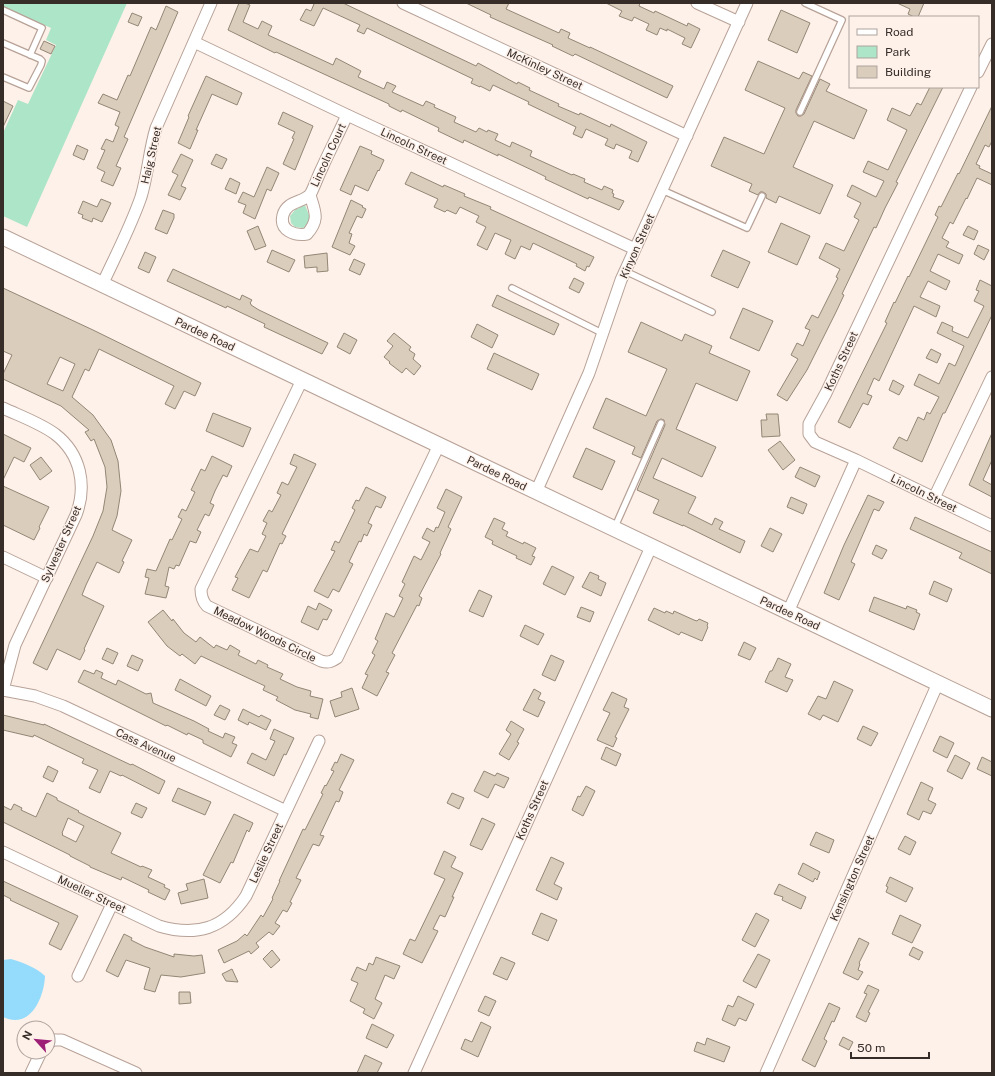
<svg xmlns="http://www.w3.org/2000/svg" width="995" height="1076" viewBox="0 0 995 1076" font-family="'Public Sans',sans-serif">
<style>
.green{fill:#ace5c8}
.water{fill:#95dbfb}
.building{fill:#dacdbb;stroke:#928675;fill-rule:evenodd}
.lines{fill:none;stroke-linecap:round;stroke-linejoin:round}
.lane-casing{stroke:#b7a297;stroke-width:8}
.street-casing{stroke:#b7a297;stroke-width:13}
.secondary-casing{stroke:#b7a297;stroke-width:17}
.lane{stroke:#fff;stroke-width:5.5}
.street{stroke:#fff;stroke-width:11}
.secondary{stroke:#fff;stroke-width:15}
.labels{text-anchor:middle;stroke-width:3;stroke-linejoin:round;paint-order:stroke}
.street-label{font-size:11px;fill:#362d29;stroke:#fef1ea}
</style>
<rect width="100%" height="100%" fill="#fef1ea"/>
<!-- green -->
<path class="green" d="M3,3h124l-100,224 -24,-11v-83l15,-33 10,4 28,-59 -10,-5 5,-12 -48,-21z
M305,205l4,10v7l-6,6 -8,-1 -4,-4 -1,-7 5,-6z"/>
<!-- water -->
<path class="water" d="M11,959c13,4 24,8 34,17 -1,22 -15,54 -42,41v-57z"/>
<!-- building -->
<path class="building" d="M239,3h6l5,2 -7,17 15,7 4,-8 10,5 -4,9 65,30 3,-7 25,13 -3,6 26,12 3,-7 9,4 -4,6 31,14 3,-5 9,4 -1,2 22,10 -2,5 22,10 3,-4 8,4 1,-2 10,4 -3,6 15,7 2,-5 20,9 -2,5 42,19 1,-1 12,5 -1,3 18,8 2,-4 9,4 -1,3 2,1 -1,3 11,4 -5,9 -30,-13 -1,2 -43,-20 1,-2 -10,-5 -38,-18v2l-34,-16 -1,3 -25,-12 1,-3 -37,-18 -1,2 -12,-6v-2l-113,-52 -1,1 -47,-23z
M312,3h31l133,63 2,-3 39,21 1,-2 12,6 -1,2 30,14 -1,2 21,9 1,-2 30,14 1,-3 36,18 -9,20 -9,-4 3,-7 -16,-7 -2,5 -9,-4 3,-6 -22,-10 -4,9 -9,-4 3,-7 -48,-23 1,-2 -36,-17 -3,6 -10,-5v1l-9,-4 2,-4 -106,-51 -3,6 -7,-3 3,-6 -37,-17 -9,18 -14,-6 6,-11 5,2 3,-7z
M466,3h43l-3,6 53,24 2,-4 9,4 -2,5 22,10v-1l83,39 -6,12 -92,-44 -2,2 -21,-10 1,-1 -63,-28 1,-2z
M606,3h34l-1,3 15,7 1,-2 32,15 1,-3 12,6 -9,19 -9,-4 3,-6 -18,-9v2l-7,-3 -3,7 -11,-5 3,-6 -15,-7 -2,4 -13,-5 3,-5z
M897,3h27l-6,14h-4l-6,-3 2,-5z
M166,6l12,6 -54,125 4,2 -12,27 5,2 -8,18 -12,-5 4,-9 -8,-4 8,-18 -4,-1 5,-10 7,3 6,-15 -4,-2 5,-13 -22,-9 5,-9 14,6 11,-25 2,1 21,-49 5,3z
M781,10l29,13 -13,30 -29,-13z
M132,13l10,4 -4,9 -10,-4z
M44,41l11,5 -4,8 -11,-5z
M758,61l41,18 4,-7 9,4 -16,34v3l2,3h3l3,-2 16,-35 10,5 -4,7 41,19 -13,29 -40,-18 -21,46 40,18 -13,29 -41,-18 -3,7 -10,-5v-4l-3,-2h-3l-2,3 -9,-4 3,-7 -41,-18 13,-29 40,17 21,-46 -40,-18z
M206,76l36,17 -5,12 -25,-11 -16,36h2l-8,19 -12,-6 11,-26 -1,-1z
M930,87h13l-47,95 2,1 -13,25 -9,20 -2,-1 -32,67 2,1 -8,17 -29,58 -20,31 -10,-6 21,-36 -7,-4 6,-12 6,3 7,-16 -5,-2 7,-13 6,3 20,-40 -2,-1 4,-8 -21,-11 7,-15 18,8 15,-31 -5,-3 7,-14 -14,-7 5,-11 24,12 8,-16 -21,-9 5,-11 20,9 19,-40 -20,-10 5,-12 18,8 7,-13 4,2z
M3,101l10,5 -10,21z
M992,106v35l-3,6 -4,-2 -9,19 4,2 -1,2 13,6v11l-15,-7 -10,21 -1,-1 -13,26 -3,-2 -8,16 7,4 -3,5 17,8 -4,9 -21,-10 -8,17 20,10 -4,9 -18,-9 -8,16 20,9 -4,11 -22,-11 -35,75 -5,-3 -7,16 5,2 -4,9 -5,-2 -13,25 -12,-6 49,-99 -2,-1 9,-20 1,1 13,-27 1,1 17,-35 12,-25 -3,-2 4,-9 2,1 17,-34 1,1z
M283,112l30,14 -18,44 -12,-6 11,-25 -2,-1 3,-6 -17,-8z
M77,145l11,5 -4,10 -11,-5z
M360,146l12,5 -1,3 13,6 -5,11 -1,-1 -10,21 -13,-6 -4,10 -11,-5z
M181,154l12,6 -12,26 5,2 -6,12 -12,-5 10,-20 -6,-3z
M216,154l11,5 -5,10 -11,-5z
M267,167l12,6 -8,18 -4,-2 -12,30 -12,-6 3,-8 -8,-3 5,-10 11,5z
M411,172l32,15 1,-2 21,9 -1,2 27,11 -1,2 104,48 -5,10 -2,-1 -2,5 -9,-5 1,-2 -44,-21 -3,7 -9,-4 -6,13 -10,-5 6,-14 -16,-7 -8,17 -10,-5 9,-18 -10,-5 3,-6 -19,-9 -4,7 -9,-4 -2,2 -11,-5 4,-8 -33,-15z
M230,178l10,5 -4,11 -11,-5z
M101,199l10,4 -9,19 -9,-4 -1,4 -10,-4 1,-3 -5,-2 5,-12 14,6z
M351,200l12,6 -1,1 4,2 -4,9 -5,-2 -8,17 3,1 -3,9 6,3 -5,9 -18,-8z
M163,210l11,4v4l-7,16 -12,-5z
M781,223l29,13 -13,29 -29,-13z
M258,226l8,20 -11,4 -8,-19z
M968,226l10,5 -4,9 -11,-5z
M978,245l11,5 -5,10 -10,-6z
M272,250l23,10 -6,12 -22,-10z
M723,250l27,12 -12,26 -27,-12z
M145,252l11,5 -7,16 -11,-5z
M327,253l1,18 -11,1v-5l-12,1 -1,-12z
M354,259l11,5 -5,11 -11,-5z
M173,269l67,31 2,-5 10,5 -2,3 1,1v1l8,5 69,33 -6,11 -58,-27 1,-3 -38,-18 -1,2 -59,-27z
M574,278l10,5 -5,10 -10,-5z
M980,280l12,6v29l-47,98h-2l-21,49 -29,-14 6,-11 8,4 11,-24 6,3 3,-8 3,2 9,-17 -25,-12 5,-11 20,10 10,-21 6,3 9,-20 -27,-13 5,-11 11,5 -1,4 16,7 16,-32 -10,-5 5,-10 -3,-1z
M3,288l90,42 108,53 -6,13 -11,-5 -9,18 -10,-5 9,-18 -75,-37 -10,22 -4,-2 -13,28 21,18 18,25 7,21 3,30 -4,25 -5,14 20,10 -10,21 2,1 -5,11 -22,-11 -11,23 -4,10 22,11 -20,43 1,1 -5,10 -23,-11 -10,21 -14,-7 60,-127 10,-25 4,-24 -2,-20 -11,-28 -3,2 -6,-9 4,-2 -28,-24 -58,-27v-5l9,-19 -9,-4zM60,357l15,7 -12,27 -16,-7z
M497,295l62,29 -5,11 -62,-29z
M743,308l30,13 -14,30 -29,-13z
M641,322l41,19 3,-7 27,12 -3,7 41,18 -13,30 -41,-18 -20,46 40,18 -14,30 -40,-19 -9,20 43,19 -8,16 24,12 3,-7 8,4 -4,7 26,12 -5,12 -57,-28v1l-30,-13 6,-13 -22,-10 28,-65 -1,-5 -3,-1 -4,2 -16,37 -9,-4 3,-7 -42,-19 13,-30 40,18 21,-47 -39,-17z
M477,324l21,11 -6,13 -21,-11z
M344,333l13,7 -7,14 -13,-7z
M394,333l17,14 -2,3 6,4 -2,5 8,7 -7,9 -8,-7 -4,5 -13,-10 1,-1 -6,-5 9,-11 -6,-5z
M931,349l10,5 -4,9 -11,-5z
M494,353l45,21 -7,16 -45,-21z
M893,380l11,6 -5,9 -10,-5z
M213,413l38,15 -8,19 -37,-16z
M766,414h12l2,22 -18,1 -1,-17h6z
M992,433v27l-9,20 9,5v12l-23,-12z
M3,434l28,14 -7,14 -10,-5 -11,23z
M780,441l15,19 -12,10 -15,-20z
M586,448l29,13 -13,29 -29,-13z
M294,454l22,10 -34,70 4,2 -4,8 -2,-1 -13,29 -4,-2 -14,28 -17,-8 6,-12 -3,-1 15,-28 8,3 8,-16 -4,-2 5,-11 -4,-2 6,-11 3,2 9,-17 -4,-2 5,-11 6,3 9,-18 -7,-3z
M212,456l20,10 -5,11 -4,-2 -8,16 -5,12 4,2 -5,11 -4,-2 -8,16 4,2 -5,11 -6,-2 -11,25 -3,-1 -2,4 -5,-2 -4,19 4,1 -3,11 -21,-4 4,-16 -4,-1 2,-8 9,2 14,-32 2,1 10,-21 -4,-2 4,-8 4,2 9,-19 -4,-2 10,-21 4,2z
M41,457l11,14 -12,9 -10,-15z
M800,467l20,9 -5,11 -20,-10z
M3,486l46,21 -10,20 1,1 -6,12 -31,-15z
M366,487l20,10 -5,11 -5,-2 -8,17 4,2 -5,11 -3,-2 -3,8 -2,-1 -10,21 4,2 -14,28 -6,-3 -5,9 -14,-7 21,-40 -4,-1 4,-9 4,2 16,-33 -3,-2 4,-8 3,1z
M446,489l16,8 -14,30 3,2 -11,24 1,1 -22,42 3,2 -3,8 -2,-1 -25,48 3,2 -9,17 3,1 -12,23 -15,-8 6,-13 -3,-1 10,-19 -3,-2 6,-12 -3,-2 11,-26 8,4 9,-19 -4,-2 6,-12 -3,-2 12,-26 7,4 9,-18 -8,-4 5,-10 7,4 2,-5 2,1 7,-16 -8,-4z
M868,495l16,7 -5,9 -5,-2 -23,53 4,2 -16,36 -15,-7 20,-48z
M791,497l16,7 -4,10 -16,-7z
M915,517l77,35v22l-33,-16 3,-5 -52,-24z
M494,518l11,5 -3,6 6,3 -2,4 17,8 1,-2 12,6 -4,8 3,1 -4,8 -15,-7 1,-2 -25,-12 1,-3 -8,-4z
M770,528l12,6 -9,18 -12,-6z
M876,545l11,5 -5,9 -10,-5z
M552,566l22,11 -9,18 -22,-11z
M590,572l9,4 -1,3 8,4 -5,13 -19,-9z
M934,581l18,8 -5,13 -18,-8z
M479,590l13,6 -9,21 -14,-6z
M874,597l32,12 1,-3 10,4 -1,2 4,2 -6,16 -45,-19z
M319,603l13,7 -5,10 -4,-1 -5,11 -17,-8 7,-16 8,4z
M581,607l13,5 -4,10 -13,-5z
M654,608l11,5 1,-2 7,3 1,-3 20,9 3,1 2,-2 9,4 -1,3 1,1 -6,14 -21,-9 -2,3 -31,-15z
M163,610l9,11 1,-2 11,14 12,9 4,-5 14,11 2,-3 11,5 3,-5 10,6 -2,4 18,9 2,-4 10,5 -1,2 16,7 -3,5 17,8 14,4 -1,5 13,3 -5,20 -8,-2 1,-3 -16,-4 -19,-10 2,-3 -15,-7 2,-4 -64,-30 -6,8 -13,-10 -2,2 -13,-10 -19,-24z
M525,625l19,9 -6,11 -18,-9z
M744,642l12,6 -6,12 -12,-5z
M107,648l11,5 -5,11 -11,-5z
M132,655l11,5 -5,11 -11,-5z
M551,655l13,6 -9,20 -13,-6z
M778,658l13,6 -6,13 8,3 -6,12 -22,-10 5,-11h2z
M84,670l10,4 2,-4 7,3 -2,5 15,7 2,-5 28,14 5,-1 2,10 41,18 15,8 -1,2 15,7 2,-5 10,4 -3,6 5,2 -6,12 -28,-14v-3l-15,-7 -1,2 -20,-10 -1,1 -88,-44z
M180,679l31,17 -5,10 -31,-16z
M834,681l19,9 -15,32 -15,-7 -3,5 -12,-6 10,-18 8,3z
M352,688l7,21 -24,8 -5,-16 12,-4 -1,-5z
M534,689l7,4 -3,6 7,3 -7,15 -15,-7z
M612,692l15,7 -3,8 5,2 -14,28 2,1 -4,9 -16,-7 13,-27 -7,-3z
M220,705l10,5 -5,10 -11,-5z
M243,709l16,8 2,-2 10,5 -5,10 -17,-8 -1,3 -10,-5z
M3,715l41,10v-1l87,41 1,-1 33,17 -6,13 -37,-19 -1,1 -11,-5 -10,22 -11,-5 9,-18 -16,-7 2,-4 -50,-24 -1,2 -30,-7z
M511,721l13,8 -7,13 2,1 -10,17 -10,-6 12,-20 -5,-4z
M863,726l15,7 -7,13 -14,-7z
M274,729l20,9 -8,17 -2,-1 -10,22 -27,-13 5,-10 14,7 9,-19 -5,-2z
M940,736l14,7 -7,15 -14,-7z
M606,747l15,7 -5,12 -15,-7z
M341,754l13,6 -15,30 4,2 -4,10 -3,-1 -16,34 4,1 -5,10 -6,-2 -17,34 5,2 -11,22 2,1 -5,9 -4,-2 -8,13 5,3 -7,9 -4,-3 -13,11 3,4 -8,7 -2,-3 -25,12 -6,-13 19,-9 8,-7 2,2 14,-21 2,2 10,-18 -1,-1 8,-17h-1l24,-52 2,1 18,-36 -2,-1 4,-8 1,1 8,-15 -3,-1 4,-8 2,1z
M955,755l15,8 -8,16 -15,-8z
M982,757l10,5v14l-15,-7z
M48,766l10,5 -5,11 -10,-5z
M484,771l11,5 2,-3 12,5 -5,10 -9,-4 -7,14 -14,-7z
M921,782l12,6 -5,12 8,4 -5,10 -8,-3 -4,9 -12,-6z
M586,786l9,5 -12,25 -11,-6 6,-14 2,1z
M178,788l33,14 -6,13 -33,-14z
M47,793l10,5v2l22,11 -1,1 43,21 -10,20 30,14 1,-1 10,4 -4,7 17,8 -1,2 6,3 -5,10 -17,-8 1,-2 -27,-13 -1,3 -31,-13v-1l-20,-10v-1l-67,-33v-16l8,4 3,-6 8,4 -1,2 15,7zM68,818l16,8 -8,16 -14,-7 1,-1 -1,-1z
M452,793l12,5 -5,11 -12,-6z
M136,803l11,5 -5,10 -11,-5z
M234,814l19,9 -4,9 -2,-2 -14,33 -2,-1 -11,21 -17,-8z
M482,818l13,6 -13,26 -12,-5z
M816,832l18,8 -5,13 -19,-8z
M905,836l11,6 -6,13 -12,-6z
M444,851l12,6 -5,10 12,6 -11,24h2l-9,20 -5,-2 -7,14 5,2 -16,32 -19,-9 7,-15 5,2 30,-62 -11,-5z
M551,857l13,6 -10,21 8,4 -5,12 -21,-10z
M803,863l17,9 -3,8 -2,-2 -2,4 -15,-8z
M890,877l23,11 -7,14 -20,-10 2,-5 -2,-1z
M204,879l4,19 -27,6 -3,-11 10,-3 -2,-6z
M3,881l75,35 -17,34 -12,-6 10,-21 -49,-23 1,-1 -8,-4z
M779,884l27,13 -5,12 -19,-9 1,-3 -9,-3z
M541,913l16,7 -9,21 -16,-7z
M756,913l13,7 -14,27 -13,-7z
M900,915l21,10 -9,18 -20,-9z
M124,934l8,4 -1,2 14,7 29,10v-3l20,2 8,-1 3,18 -24,4 -20,-2 -6,17 -11,-3 6,-21 -24,-8 -8,17 -12,-6z
M859,938l10,5 -10,20 1,1 -2,6 5,2 -5,8 -15,-7z
M913,947l10,5 -4,8 -10,-5z
M272,950l8,10 -9,8 -8,-9z
M758,954l12,6 -14,28 -13,-7z
M376,957l24,9 -6,13 -9,-4 -10,24 7,4 -8,16 -11,-6 2,-4 -15,-8 8,-18 -7,-3 6,-13 9,4 3,-8 4,2z
M501,957l14,6 -8,17 -14,-6z
M232,969l6,13 -12,-1 -4,-7z
M868,985l11,5 -11,22 2,1 -4,9 -10,-5 11,-23 -3,-1z
M179,992h11l1,11 -12,1z
M485,996l11,5 -7,15 -11,-5z
M738,996l16,8 -8,17 -7,-3 -4,8 -13,-6 6,-15 5,2z
M829,1003l11,5 -6,14 -2,-1 -8,18 3,2 -12,26 -13,-7z
M481,1022l10,5 -13,30 -17,-8 4,-10 7,3z
M372,1024l22,11 -7,13 -21,-10z
M843,1037l10,5 -4,8 -10,-5z
M707,1038l23,9 -6,15 -30,-11 3,-9 8,3z
M365,1055l17,8 -5,10h-20z"/>
<g class="lines">
<!-- lane casing -->
<g class="lane-casing">
<path id="lane" d="M3,10l39,18 -12,27
M3,43l37,16 2,2 -1,4 -12,23 -26,-11
M800,112l42,-92 -37,-17
M662,190l85,38 15,-32
M625,271l87,41
M512,288l90,45
M614,529l47,-106"/>
</g>
<!-- street casing -->
<g class="street-casing">
<path id="street" d="M403,3l284,133
M697,3l42,19
M194,42l153,73 288,134
M978,72l14,-28
M971,87l-145,306 -17,31v10l6,8 41,18 136,66
M310,195c5,17 10,24 -3,39 -12,2 -28,-3 -24,-19 4,-15 22,-12 28,-22 4,-8 7,-17 11,-25 8,-18 17,-35 25,-53
M102,285c13,-28 29,-59 39,-88 7,-23 8,-46 15,-69l55,-125
M302,380l-101,209c0,7 1,12 6,17l114,55c7,2 10,1 16,-3l102,-213
M3,408c17,8 37,15 52,26 26,20 32,52 21,81l-61,130 -12,45 32,6 28,10 223,105
M536,492l53,-119 32,-93 126,-277
M934,498l58,-121
M3,557l44,21
M788,612l68,-152
M3,852l156,74c37,11 65,3 87,-30l73,-155
M78,976l34,-72
M48,1044l5,-4h9l74,33
M31,1073l10,-21
M414,1073l237,-526
M766,1073l172,-390"/>
</g>
<!-- secondary casing -->
<g class="secondary-casing">
<path id="secondary" d="M3,237l989,472"/>
</g>
<!-- lane -->
<use href="#lane" class="lane"/>
<!-- street -->
<use href="#street" class="street"/>
<!-- secondary -->
<use href="#secondary" class="secondary"/>
</g>
<g class="labels">
<!-- street labels -->
<g class="street-label">
<text transform="translate(545 69) rotate(25)" y="4">McKinley Street</text>
<text transform="translate(414 146) rotate(25)" y="4">Lincoln Street</text>
<text transform="translate(151 155) rotate(-77)" y="4">Haig Street</text>
<text transform="translate(328 155) rotate(-65)" y="4">Lincoln Court</text>
<text transform="translate(637 246) rotate(-66)" y="4">Kinyon Street</text>
<text transform="translate(205 334) rotate(25)" y="4">Pardee Road</text>
<text transform="translate(841 361) rotate(-65)" y="4">Koths Street</text>
<text transform="translate(497 473) rotate(26)" y="4">Pardee Road</text>
<text transform="translate(924 493) rotate(26)" y="4">Lincoln Street</text>
<text transform="translate(61 544) rotate(-66)" y="4">Sylvester Street</text>
<text transform="translate(790 613) rotate(25)" y="4">Pardee Road</text>
<text transform="translate(265 634) rotate(26)" y="4">Meadow Woods Circle</text>
<text transform="translate(146 745) rotate(25)" y="4">Cass Avenue</text>
<text transform="translate(532 810) rotate(-66)" y="4">Koths Street</text>
<text transform="translate(266 853) rotate(-65)" y="4">Leslie Street</text>
<text transform="translate(852 878) rotate(-66)" y="4">Kensington Street</text>
<text transform="translate(92 894) rotate(25)" y="4">Mueller Street</text>
</g>
</g>
<!-- border -->
<rect width="995" height="1076" fill="none" stroke="#362d29" stroke-width="8"/>
<!-- legend -->
<rect x="849" y="16" width="130" height="72" fill="#fef1ea" stroke="#aea39d"/>
<rect x="857" y="29" width="20" height="6" fill="#ffffff" stroke="#aea39d"/>
<text x="885" y="36" font-size="12" fill="#362d29">Road</text>
<rect x="857" y="46" width="20" height="12" fill="#ace5c8" stroke="#aea39d"/>
<text x="885" y="56" font-size="12" fill="#362d29">Park</text>
<rect x="857" y="66" width="20" height="12" fill="#dacdbb" stroke="#aea39d"/>
<text x="885" y="76" font-size="12" fill="#362d29">Building</text>
<!-- north arrow -->
<g transform="translate(36 1040) rotate(297)"><circle r="19" fill="#fef1ea" stroke="#aea39d"/>
<path d="M0-3L7 15L0 10L-7 15Z" fill="#9d2076"/>
<text y="-6" font-size="11" font-weight="bold" text-anchor="middle" fill="#362d29">N</text>
</g>
<!-- scale -->
<path d="M851 1052v6h78v-6" fill="none" stroke="#362d29" stroke-width="2"/>
<text x="857" y="1052" font-size="12" fill="#362d29" stroke="#fef1ea" stroke-width="3" paint-order="stroke">50 m</text>
</svg>
